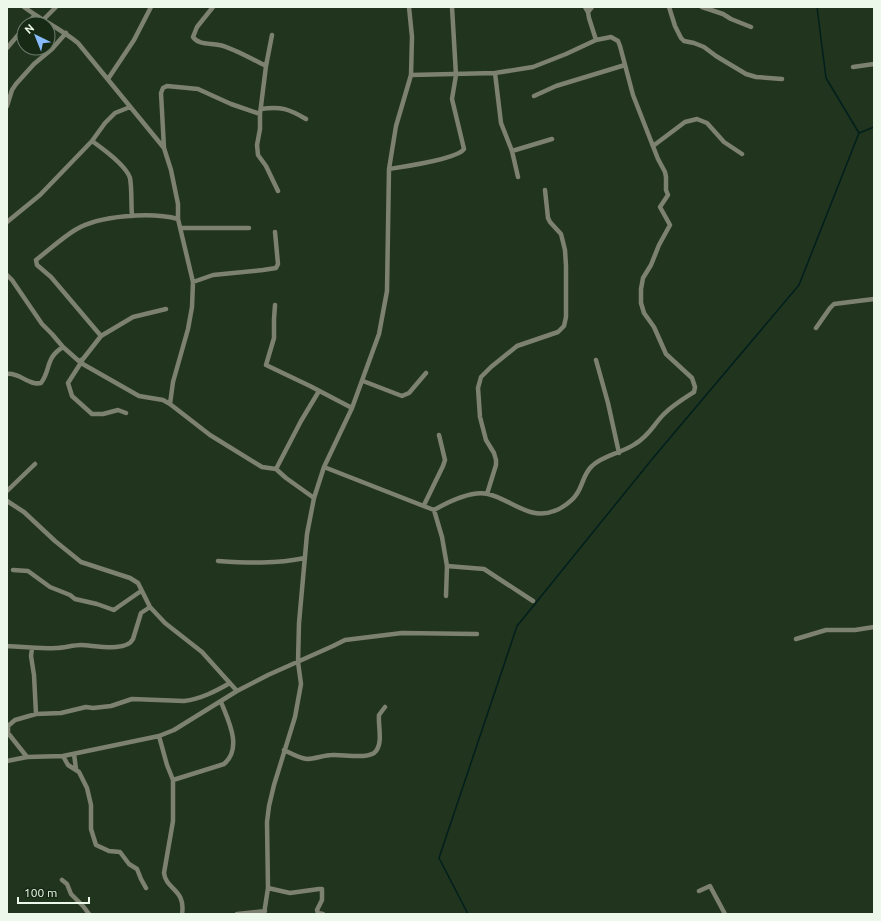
<svg xmlns="http://www.w3.org/2000/svg" width="881" height="921" viewBox="0 0 881 921" font-family="Ubuntu,sans-serif">
<style>
.lines{fill:none;stroke-linecap:round;stroke-linejoin:round}
.stream{stroke:#011f1d;stroke-width:1.5}
.minor{stroke:#7d816f;stroke-width:4.5}
</style>
<rect width="100%" height="100%" fill="#21341e"/>
<g class="lines">
<!-- stream -->
<path class="stream" d="M817,7l9,71 33,55
M468,914l-29,-56 78,-232 136,-168 146,-173 60,-152 15,-6"/>
<!-- minor -->
<path class="minor" d="M24,7c17,13 37,22 54,36l86,105 7,22 7,34v15l15,63 -1,25 -4,22 -15,53 -3,22
M213,7l-16,20 -4,10c5,8 18,6 26,8 12,2 35,15 47,21
M585,7l3,5
M592,7l-4,5 1,6 7,22
M669,7l6,19 6,12 3,3 10,2 10,4 12,9 30,18 10,3 26,2
M702,7l21,7 8,5 20,8
M43,20l13,-13
M27,24l8,-9
M7,48l17,-20
M853,67l21,-3
M495,73l6,50 11,28 6,26
M411,75l84,-2 38,-6 33,-13 30,-14 15,-3 7,4 2,5 13,49 25,64 7,13 1,5v13l2,5 -8,12 10,18 -11,20 -8,20 -8,13 -2,11v14l3,10 10,14 12,27 26,24 3,9 -1,5c-11,7 -21,13 -30,22 -11,11 -14,21 -29,30 -13,9 -32,11 -43,22 -9,8 -9,20 -16,29 -4,6 -15,14 -22,16 -24,10 -44,-12 -66,-17 -17,-4 -40,8 -54,16
M108,79l26,-39 17,-33
M534,96l22,-10 69,-21
M7,106l5,-16 4,-6 18,-20 18,-15 14,-16
M261,109c20,-3 28,0 45,10
M260,114v15l-3,16 1,10 8,11 12,25
M92,141c11,8 34,24 38,37 2,11 1,27 2,38
M653,146l32,-24 12,-3 10,4 17,19 18,12
M164,148l-3,-55 2,-5 4,-2 31,3 33,15 29,10 6,-48 6,-31
M512,151l40,-12
M389,169c13,-2 69,-10 75,-20l-12,-50 4,-24 -4,-68
M7,222l33,-27 52,-54 13,-18 10,-10 15,-6
M181,228h68
M7,275l5,5 30,44 10,10 11,13 18,16 58,33 24,4 7,4 40,31 52,32 14,2 10,9 28,20
M193,282l20,-7 50,-5 13,-2 2,-4 -3,-32
M275,305l-1,14v19l-8,27 44,21 42,22
M816,328l14,-20 4,-4 40,-5
M101,336l-50,-59 -14,-12 -1,-5c13,-10 26,-22 39,-30 24,-15 77,-18 103,-11
M596,360l12,43 11,50
M79,361l4,-2 18,-23 32,-19 33,-8
M82,361l-14,22 4,13 20,18h11l15,-4 8,3
M7,374c12,-2 22,12 34,9 10,-13 4,-25 22,-36
M363,381l39,15 7,-3 17,-20
M324,467l110,43 8,27 5,29 -1,30
M276,469l25,-48 18,-30
M7,491l28,-27
M487,494l9,-29v-5l-2,-7 -8,-13 -6,-23 -2,-29 3,-11 10,-10 26,-21 41,-14 6,-6 2,-9v-51l-1,-16 -4,-16 -11,-12 -2,-4 -3,-28
M7,501l17,11 31,29 26,21 49,16 8,5 12,24 15,16 37,29 35,39
M424,505l19,-39 2,-6 -6,-25
M218,561c30,2 58,3 87,-3
M447,566l37,3 49,32
M13,570l15,1 22,16 20,8 5,4 22,5 14,5 3,1 4,-3 23,-16
M796,639l30,-9h29l19,-3
M7,646c16,1 33,3 49,2 8,0 17,-3 25,-3 12,0 45,8 52,-6l8,-26 9,-6
M32,648l-1,8 3,19 2,39
M159,736l8,29 6,15v41l-9,52c2,17 22,16 18,41
M284,750c8,4 15,8 23,9 8,0 17,-4 25,-4 10,-1 38,5 44,-4 7,-9 2,-25 3,-36l6,-8
M74,754l2,15
M63,756l5,9 11,7 8,16 4,17v24l5,16 13,6 11,1 9,12 8,5 4,10 5,9
M27,757l-19,-24v-7l7,-6 21,-6 25,-1 25,-6 7,1 18,-2 21,-7 52,2c17,-2 32,-10 46,-18
M7,761l20,-4 36,-1 96,-20 15,-6 63,-39 31,-16 65,-29 12,-6 57,-7 75,1
M173,780l51,-16c19,-16 4,-44 -3,-62
M62,880l5,4 4,10 12,12 6,8
M268,888l22,5 29,-4h3v11l-5,10 1,3 5,1
M699,891l11,-5 15,28
M237,914l28,-3
M264,914l4,-26 -1,-66 2,-16 5,-21 21,-68 6,-33 -3,-22 1,-39 8,-89 7,-36 10,-31 28,-59 27,-74 8,-43 2,-122 7,-43 15,-51 1,-38 -3,-30"/>
</g>
<!-- border -->
<rect width="881" height="921" fill="none" stroke="#ecf9ea" stroke-width="16"/>
<!-- north arrow -->
<g transform="translate(36 36) rotate(317)"><circle r="19" fill="#172a14" stroke="#6c7d6a"/>
<path d="M0-3L7 15L0 10L-7 15Z" fill="#87bbfc"/>
<text y="-6" font-size="11" font-weight="bold" text-anchor="middle" fill="#ecf9ea">N</text>
</g>
<!-- scale -->
<path d="M18 897v6h71v-6" fill="none" stroke="#ecf9ea" stroke-width="2"/>
<text x="24" y="897" font-size="12" fill="#ecf9ea" stroke="#172a14" stroke-width="3" paint-order="stroke">100 m</text>
</svg>
